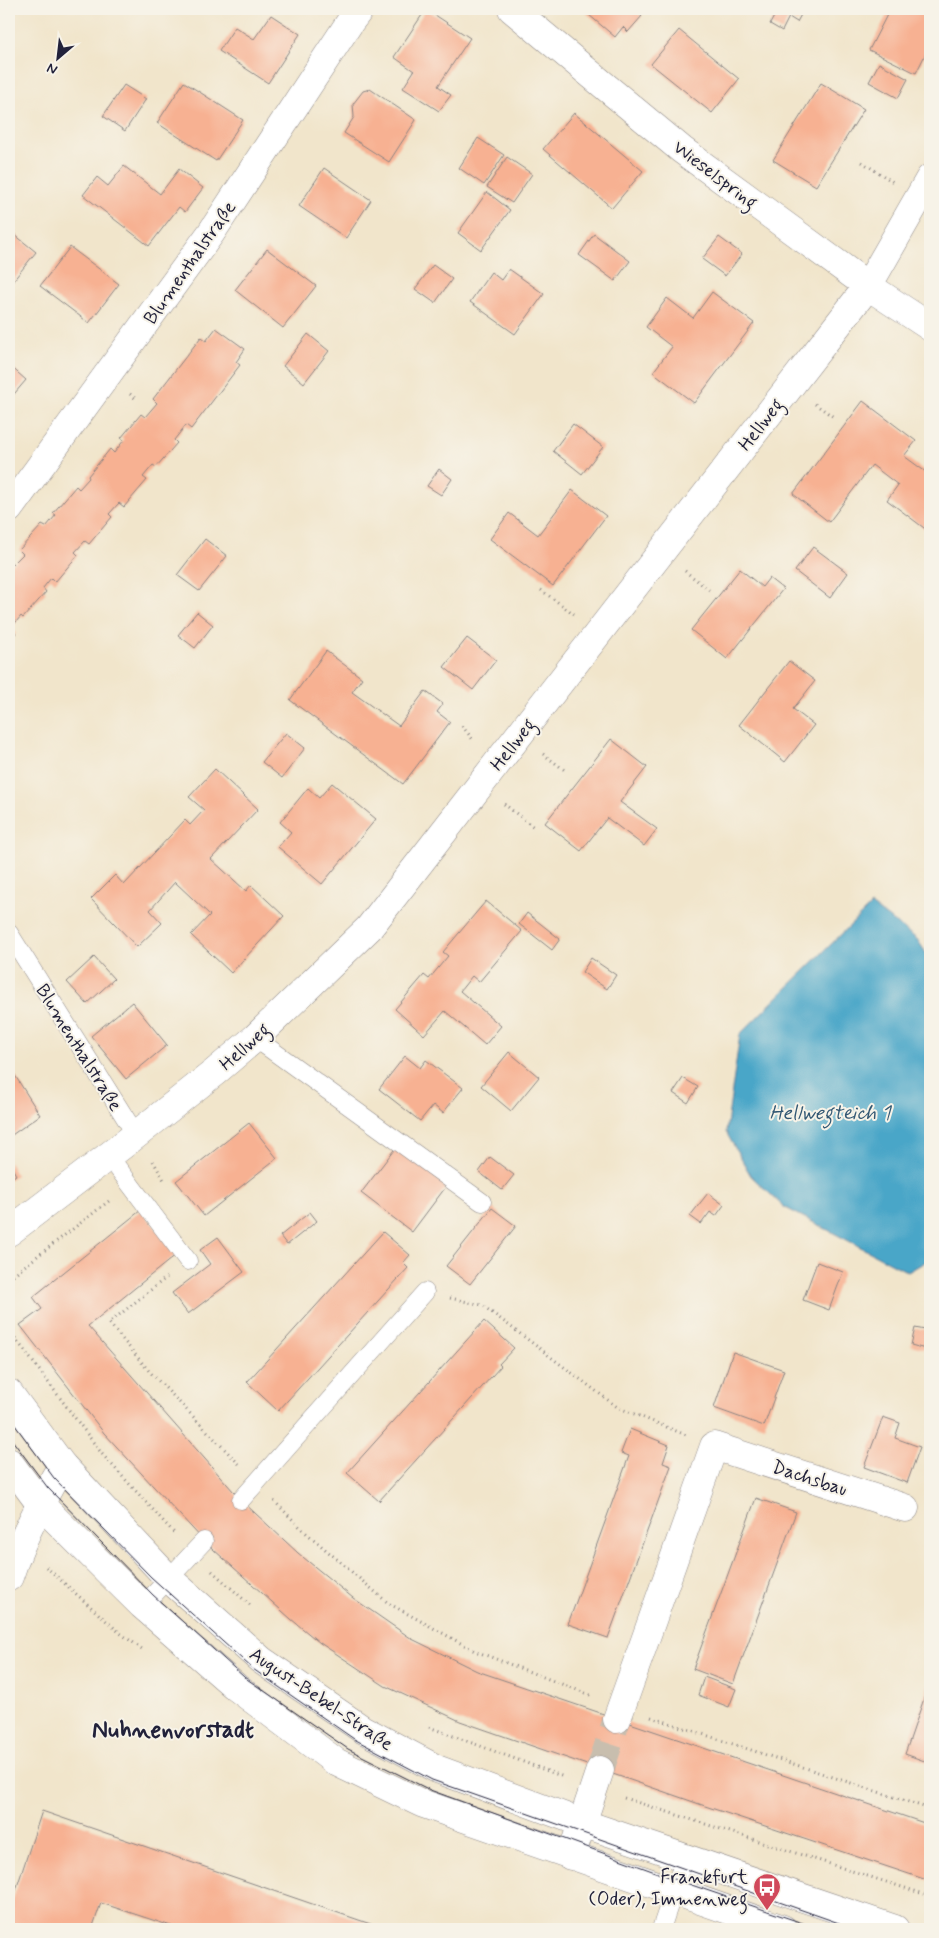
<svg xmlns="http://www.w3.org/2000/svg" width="939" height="1938" viewBox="0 0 939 1938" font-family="Mynerve,sans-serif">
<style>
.water{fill:#4aa6c8;stroke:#366482}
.building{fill:#f7b192}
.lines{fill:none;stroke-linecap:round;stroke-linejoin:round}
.minor-tunnel{stroke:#c8beae;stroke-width:28;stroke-dasharray:28 14;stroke-linecap:butt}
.service-casing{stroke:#8a8483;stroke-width:19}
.minor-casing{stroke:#8a8483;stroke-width:29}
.tertiary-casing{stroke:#8a8483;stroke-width:29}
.path{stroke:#8a8483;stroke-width:3;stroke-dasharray:1 4;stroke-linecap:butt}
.service{stroke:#fff;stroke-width:18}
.minor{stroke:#fff;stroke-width:28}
.tertiary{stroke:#fff;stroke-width:28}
.tram{stroke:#22223b;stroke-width:1}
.labels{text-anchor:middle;stroke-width:4;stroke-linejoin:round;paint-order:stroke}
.street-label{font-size:19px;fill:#22223b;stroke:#f7f3e8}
.poi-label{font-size:19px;fill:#22223b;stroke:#f7f3e8;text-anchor:end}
.water-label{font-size:20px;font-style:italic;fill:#325773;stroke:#f7f3e8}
.district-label{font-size:24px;font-weight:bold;fill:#22223b;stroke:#f7f3e8}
</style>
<rect width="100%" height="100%" fill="#f7f3e8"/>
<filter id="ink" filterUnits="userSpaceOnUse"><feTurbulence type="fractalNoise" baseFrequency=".02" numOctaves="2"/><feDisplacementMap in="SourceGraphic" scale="10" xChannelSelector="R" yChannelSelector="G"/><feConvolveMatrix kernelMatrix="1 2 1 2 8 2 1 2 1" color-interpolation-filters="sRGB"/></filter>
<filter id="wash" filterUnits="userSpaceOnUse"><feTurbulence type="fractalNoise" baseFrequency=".0096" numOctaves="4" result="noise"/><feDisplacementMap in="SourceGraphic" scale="20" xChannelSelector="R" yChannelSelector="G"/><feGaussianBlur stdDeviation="1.12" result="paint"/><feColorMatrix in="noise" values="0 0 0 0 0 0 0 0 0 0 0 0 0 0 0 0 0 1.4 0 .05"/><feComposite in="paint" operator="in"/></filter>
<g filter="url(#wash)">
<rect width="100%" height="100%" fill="#f1e5cb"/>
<!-- water -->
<path class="water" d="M871,905l46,34 13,20v300l-22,13 -124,-65 -33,-31 -25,-44 14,-98z"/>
<g id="blocks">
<!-- building -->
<path class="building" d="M426,9l44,29 -32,48 13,9 -12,16 -36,-23 11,-17 -20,-14z
M582,9h58l-3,4 5,3 -14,16 -5,-5 -8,10z
M778,9h26l-7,13 -8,-5 -7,14 -12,-7z
M890,9h40v36l-14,28 -47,-23z
M271,15l29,19 -32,49 -49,-32 16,-24 19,12z
M679,30l60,49 -27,34 -61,-49z
M879,63l29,16 -10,19 -29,-16z
M184,82l59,38 -27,41 -59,-38z
M821,83l43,26 -48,77 -43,-26z
M124,85l22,14 -21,32 -22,-15z
M370,89l46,31 -27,42 -45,-29 10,-16 -1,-13 10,-13z
M574,113l69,58 -31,37 -69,-59z
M478,138l26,17 -20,30 -25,-17z
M507,157l25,17 -20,29 -25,-16z
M124,166l36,28 19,-25 24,19 -18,24 -6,-5 -30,39 -66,-51 14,-18 11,9z
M324,168l47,32 -25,38 -47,-32z
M487,192l23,18 -29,40 -23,-17z
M9,230l27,22 -27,34z
M594,234l36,27 -15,20 -36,-26z
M719,237l23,17 -17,22 -23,-17z
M70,247l49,37 -30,39 -49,-37z
M267,249l49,37 -33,42 -48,-38z
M433,265l19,14 -17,24 -20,-14z
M509,269l35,25 -29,40 -45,-32 21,-30 10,8z
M712,292l42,31 -60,80 -41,-31 19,-25 -26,-20 21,-29 26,20z
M216,328l29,21 -9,13 4,3 -49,64 -5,-4 -12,15 3,3 -21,24 -3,-2 -10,12 4,3 -23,27 -5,-4 -10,11 3,3 -23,27 -4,-3 -10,11 3,3 -23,27 -4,-4 -8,10 3,4 -23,26 -2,-2 -10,12 5,5 -7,8v-79l1,-1 3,3 10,-10 -4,-4 23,-25 4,2 10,-12 -3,-2 23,-27 3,3 10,-11 -1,-2 22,-27 4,4 10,-13 -3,-2 20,-24 4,3 12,-14 -4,-4 48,-62 5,4z
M308,334l21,17 -25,32 -21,-17z
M9,365l17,15 -17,20z
M863,401l53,40 -12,15 26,19v52l-2,4 -41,-31 11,-15 -26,-20 -43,57 -36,-28z
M573,424l30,23 -21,27 -29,-23z
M439,469l13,10 -11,16 -14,-9z
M572,490l34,26 -53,70 -63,-47 19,-26 29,22z
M205,539l22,17 -28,35 -22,-16z
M813,547l35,26 -18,25 -35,-27z
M740,569l22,18 7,-9 14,11 -56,70 -36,-29z
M197,612l16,13 -18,23 -17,-13z
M467,638l29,22 -23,30 -29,-23z
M326,651l36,27 -10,14 47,34 26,-35 18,13 -6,8 13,10 -47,62 -113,-84z
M789,661l26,20 -22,28 21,16 -29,37 -46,-37z
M286,733l19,15 -23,30 -20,-16z
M611,739l36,28 -27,35 37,27 -13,17 -37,-28 -26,33 -36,-28z
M215,769l43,40 -47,50 35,32 5,-6 33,31 -53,57 -40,-38 19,-20 -35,-33 -25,28 12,13 -25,24 -46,-48 24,-24 9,10 61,-65 5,5 14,-15 -15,-13z
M332,783l44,36 -54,65 -44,-37 13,-15 -11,-10 28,-34 11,10z
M486,901l36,30 -43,51 -7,-6 -12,15 41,35 -16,19 -40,-34 -21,24 -29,-26 29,-34 5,4 19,-23 -5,-4z
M527,913l33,26 -8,11 -33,-26z
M94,957l20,22 -27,25 -20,-22z
M591,958l25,17 -9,14 -25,-17z
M132,1002l35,43 -41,34 -35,-43z
M509,1052l30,25 -28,34 -30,-25z
M405,1056l15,12 6,-8 37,28 -20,25 -10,-8 -13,16 -41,-32z
M9,1066l31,49 -31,22z
M683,1078l15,9 -10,16 -15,-10z
M249,1123l28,35 -73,58 -28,-35z
M397,1146l51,38 -36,48 -51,-39z
M490,1157l24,18 -12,15 -23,-18z
M9,1162l7,13 -7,5z
M708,1193l16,12 -8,11 -6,-4 -9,12 -11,-8z
M492,1208l24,18 -46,58 -24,-18z
M141,1210l36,44 -89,72 153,174 57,53 55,45 59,41 65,32 453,154v56l-222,-74 -248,-86 -75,-35 -65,-43 -29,-24 -87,-78 -100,-108 -84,-108 22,-16 -9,-12z
M310,1212l7,9 -30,24 -7,-9z
M383,1232l27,23 -7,8 5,5 -130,143 -31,-29z
M218,1237l26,35 -56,42 -16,-21 38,-29 -10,-14z
M817,1262l26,10 -14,38 -26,-10z
M484,1321l30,27 -15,16 2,2 -122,135 -32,-28z
M915,1328l15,3 -1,19 -18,-5z
M733,1352l51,18 -20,56 -50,-18z
M883,1417l17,6 -5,15 25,9 -13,36 -43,-16z
M630,1429l39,16 -6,18 8,3 -63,172 -40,-14 61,-168 -8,-3z
M756,1498l40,14 -63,172 -40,-15z
M704,1677l32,12 -7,18 -31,-12z
M930,1681v82l-25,-9z
M42,1811l343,118h-205l-79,-26 -9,26h-83v-18z"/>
</g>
</g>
<g filter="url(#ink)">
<use href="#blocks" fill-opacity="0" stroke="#8a8483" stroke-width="1"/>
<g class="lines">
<!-- minor-tunnel -->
<path class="minor-tunnel" d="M600,1770l17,-51"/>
<!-- service casing -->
<g class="service-casing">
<path id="service" d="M9,933l127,202
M255,1038l227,164
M108,1155l80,106
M241,1500l184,-208
M143,1606l61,-65
M661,1929l24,-71"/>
</g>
<!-- minor casing -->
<g class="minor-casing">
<path id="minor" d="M512,9l170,141 186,136 62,41
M9,509l202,-276 139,-211 10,-13
M9,1232l127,-97 79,-63 40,-34 114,-110 499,-642 62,-108
M9,1577c13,-39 32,-76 53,-112
M617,1719l97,-273 191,62
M571,1856l29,-86"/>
</g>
<!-- tertiary casing -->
<g class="tertiary-casing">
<path id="tertiary" d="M9,1393l53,72 106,113 93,82 101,69 75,40 145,54 313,106
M9,1462l32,43 101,100 94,82 100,75 85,41 362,126"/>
</g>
<!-- path -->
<path class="path" d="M862,162l31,20
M130,394l7,6
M815,404l20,14
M685,571l24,19
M541,590l33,24
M462,726l12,15
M543,754l23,17
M504,804l31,24
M153,1161l11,19
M167,1277l-58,46 40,48 90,93
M9,1278l100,-77
M450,1298l32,7 135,102 69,28
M9,1330l93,124 74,81
M274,1501l30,30 84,72 87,48 118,45
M46,1567l74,66 22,16
M212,1571l38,34
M651,1717l279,92
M429,1727l135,50
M624,1798l306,98"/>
<!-- service -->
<use href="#service" class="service"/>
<!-- minor -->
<use href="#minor" class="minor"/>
<!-- tertiary -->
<use href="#tertiary" class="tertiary"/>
<!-- tram -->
<path class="tram" d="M9,1417l45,61 97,99 102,92 101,70 78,41 424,149
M9,1436l39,52 105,107 91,82 104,72 82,41 247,90 143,49"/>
</g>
</g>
<!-- icons -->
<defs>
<g id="bus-pin" transform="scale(1.4375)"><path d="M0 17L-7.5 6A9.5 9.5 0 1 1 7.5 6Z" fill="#d1495b" stroke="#f7f3e8"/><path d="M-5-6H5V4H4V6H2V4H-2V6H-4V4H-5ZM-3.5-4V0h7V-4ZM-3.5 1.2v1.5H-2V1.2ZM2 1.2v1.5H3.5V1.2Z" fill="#fff"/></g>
</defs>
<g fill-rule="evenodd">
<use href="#bus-pin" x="767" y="1887"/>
</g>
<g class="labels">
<!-- street labels -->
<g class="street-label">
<text transform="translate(716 174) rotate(37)" y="7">Wieselspring</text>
<text transform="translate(189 262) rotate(-55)" y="7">Blumenthalstraße</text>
<text transform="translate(760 424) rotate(-52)" y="7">Hellweg</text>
<text transform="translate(512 744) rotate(-52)" y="7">Hellweg</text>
<text transform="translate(244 1046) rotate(-42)" y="7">Hellweg</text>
<text transform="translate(80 1047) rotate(58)" y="7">Blumenthalstraße</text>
<text transform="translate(810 1477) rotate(18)" y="7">Dachsbau</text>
<text transform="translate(322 1698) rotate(34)" y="7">August-Bebel-Straße</text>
</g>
<!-- poi labels -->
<g class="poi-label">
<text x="748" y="1883">Frankfurt<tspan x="748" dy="22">(Oder), Immenweg</tspan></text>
</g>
<!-- water labels -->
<g class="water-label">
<text x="830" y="1119">Hellwegteich 1</text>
</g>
<!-- district labels -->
<g class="district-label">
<text x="173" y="1737">Nuhnenvorstadt</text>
</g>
</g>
<!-- margin -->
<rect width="939" height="1938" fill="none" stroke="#f7f3e8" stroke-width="30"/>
<!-- north arrow -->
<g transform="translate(58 58) rotate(208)" stroke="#f7f3e8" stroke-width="4" paint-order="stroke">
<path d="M0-4L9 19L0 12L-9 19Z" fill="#22223b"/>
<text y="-8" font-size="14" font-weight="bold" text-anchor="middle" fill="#22223b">N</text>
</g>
</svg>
